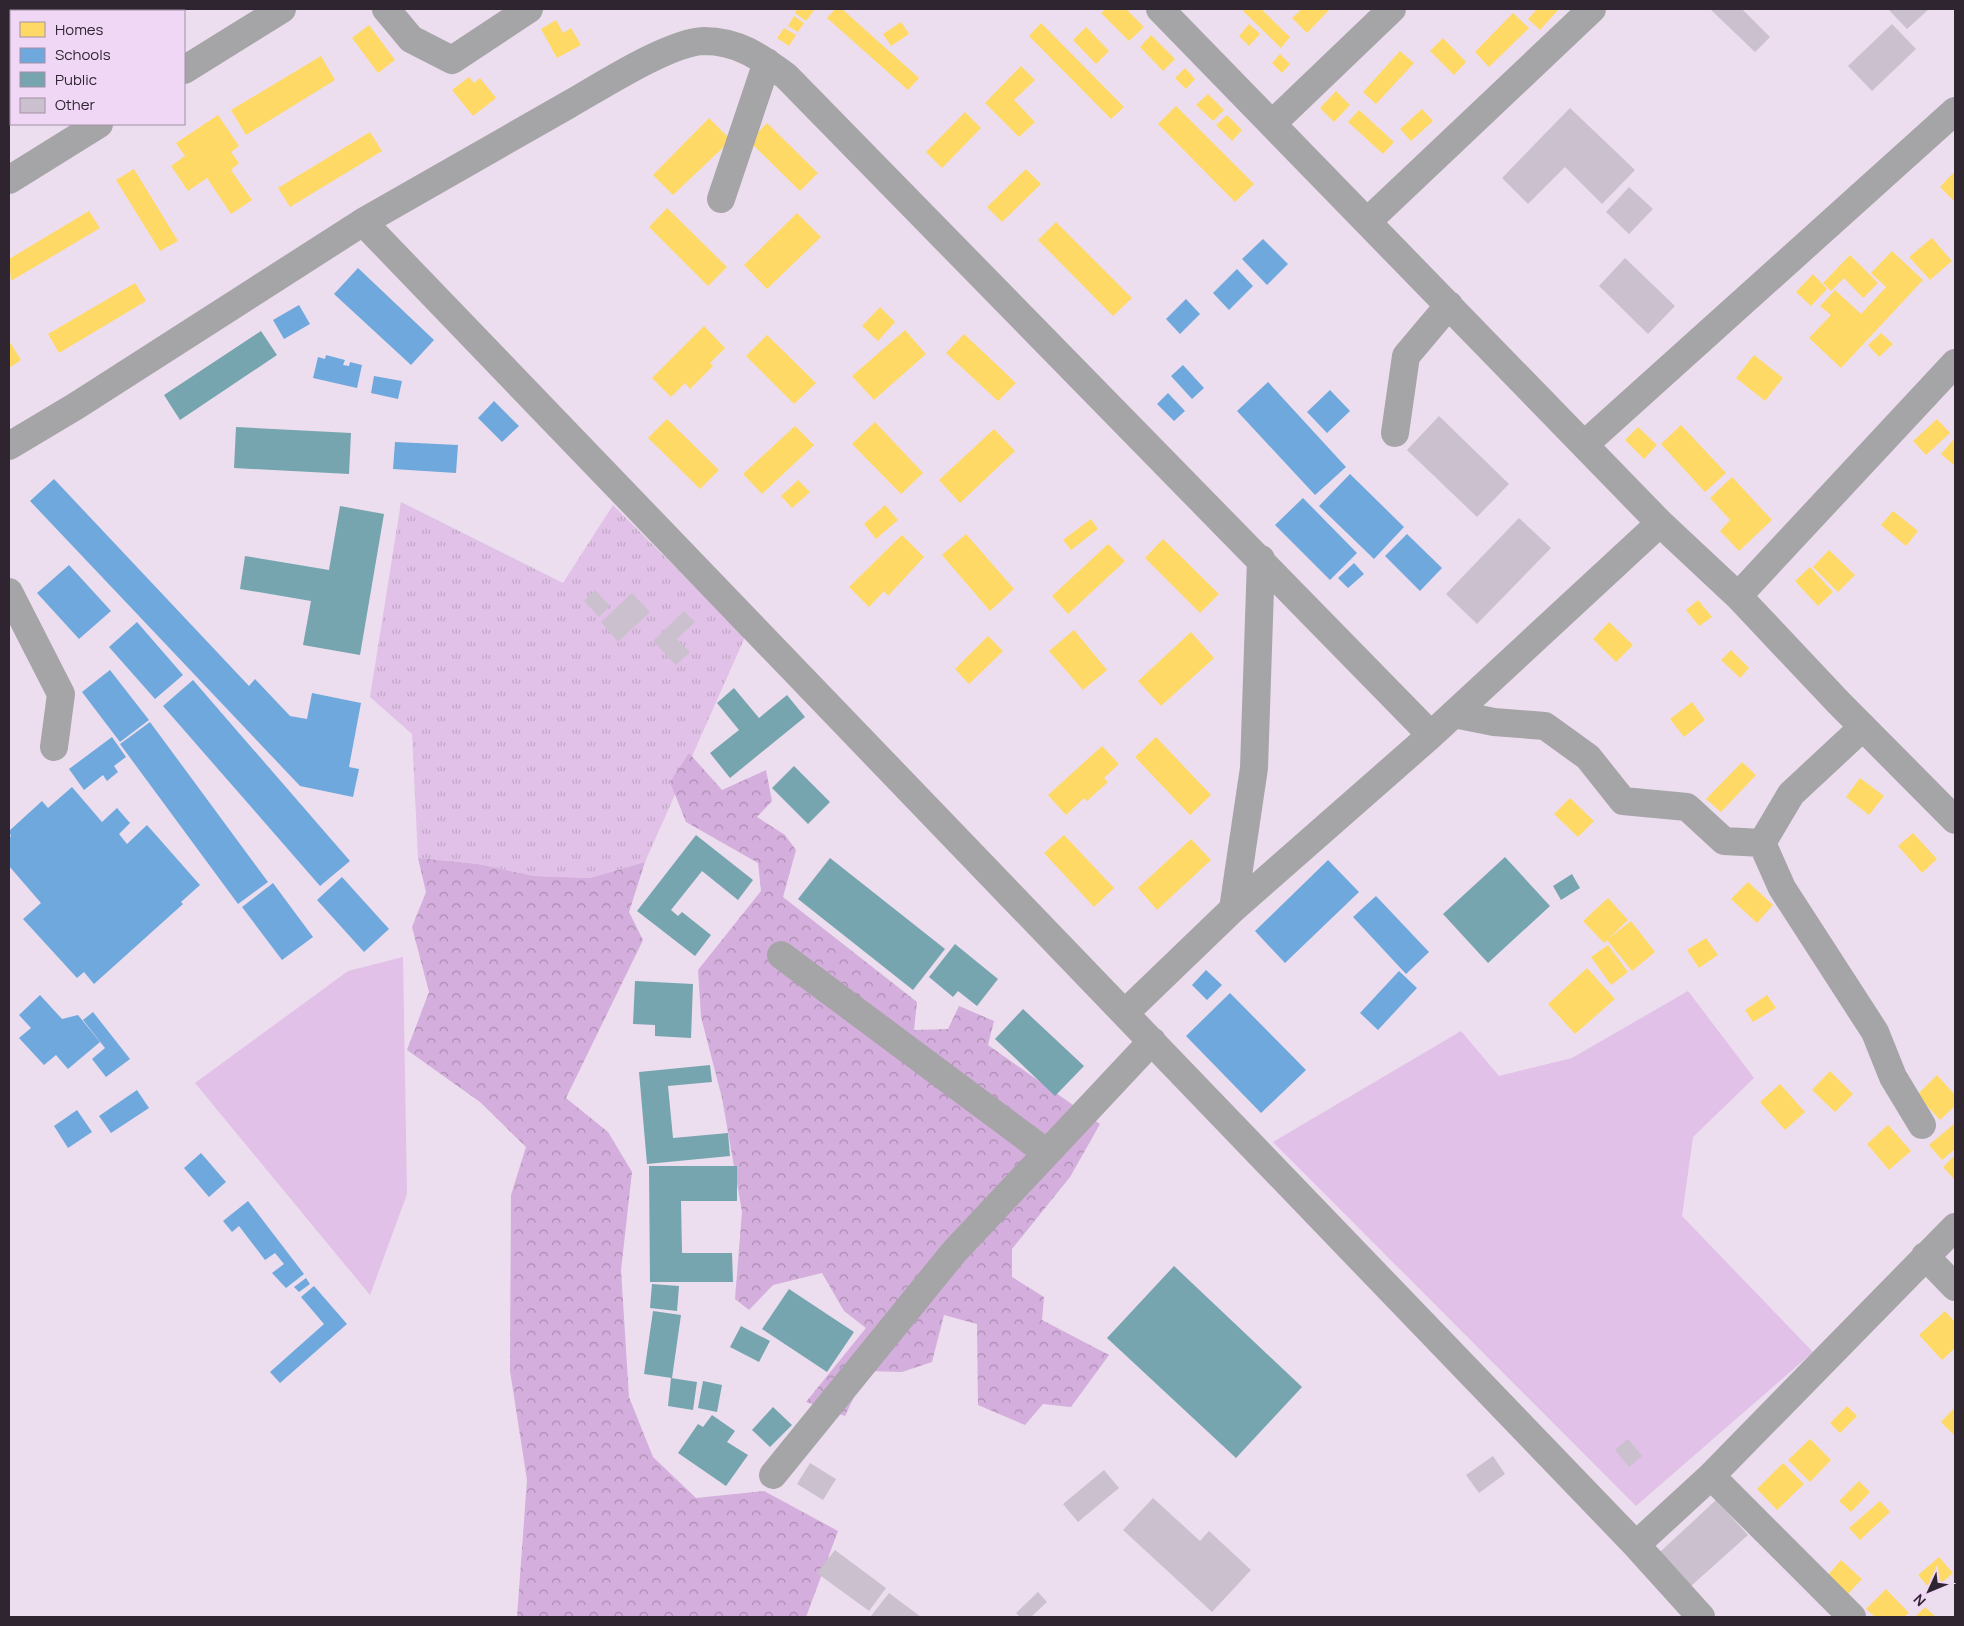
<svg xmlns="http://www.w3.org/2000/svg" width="1964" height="1626" viewBox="0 0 1964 1626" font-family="Manrope,sans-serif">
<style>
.grass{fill:url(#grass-tufts)}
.forest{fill:url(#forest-crowns)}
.park{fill:#e1c1e7}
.homes{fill:#ffd966}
.schools{fill:#6fa8dc}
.public{fill:#76a5af}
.building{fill:#cbc0cd}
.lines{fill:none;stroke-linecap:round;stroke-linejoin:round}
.minor{stroke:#a5a4a7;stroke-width:28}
</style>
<defs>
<pattern id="grass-tufts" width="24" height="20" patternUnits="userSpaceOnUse" patternTransform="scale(1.25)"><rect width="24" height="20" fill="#e1c1e7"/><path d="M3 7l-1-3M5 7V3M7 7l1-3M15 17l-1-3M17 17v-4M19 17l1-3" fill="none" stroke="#c1a6c6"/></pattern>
<pattern id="forest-crowns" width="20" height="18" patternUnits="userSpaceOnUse" patternTransform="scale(1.25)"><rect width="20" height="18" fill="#d4aedc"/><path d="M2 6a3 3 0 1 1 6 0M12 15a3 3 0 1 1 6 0" fill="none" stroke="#ac8db3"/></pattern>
</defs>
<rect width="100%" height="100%" fill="#ecdeee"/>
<!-- grass -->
<path class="grass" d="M401,502l162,81 50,-78 132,132 -100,225 -55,16 -56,-2 -56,-12 -60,-6 -6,-124 -42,-37z"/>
<!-- forest -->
<path class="forest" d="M689,753l33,37 44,-20 6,31 -15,16 28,18 11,15 -13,47 134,105 -3,28 34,-1 11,-23 35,15 -6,24 112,79 -30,53 -58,72v28l32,20 -2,23 67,35 -38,52 -28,-3 -18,21 -47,-20 -1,-81 -33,-9 -12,47 -30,10 -36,-1 -21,45 -39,-14 60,-74 -22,-17 -22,-38 -49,12 -24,25 -14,-11 7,-87 -20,-114 -21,-81 -3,-47 63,-79 -3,-28 -72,-41 -16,-40z
M418,858l60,6 56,12 56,2 55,-16 -16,50 14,28 -77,158 42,34 24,40 -11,98 8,127 24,60 43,41 68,-7 74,40 -32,86h-289l10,-137 -17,-109 1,-176 15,-48 -46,-45 -73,-52 22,-58 -17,-65 14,-35z"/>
<!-- park -->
<path class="park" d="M403,957l4,237 -37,101 -175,-212 153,-112z
M1688,991l66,87 -61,59 -11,79 131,136 -177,154 -363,-364 188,-111 38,45 73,-18z"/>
<!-- homes -->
<path class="homes" d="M71,9h24l2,2h-24z
M797,9h18l-9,12 -11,-8z
M835,9h7l77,69 -11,12 -81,-72z
M1106,9h20l18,18 -15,14 -28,-28z
M1245,9h16l29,28 -9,11 -38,-37z
M1302,9h28l-23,24 -15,-15z
M1537,9h22l-19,21 -12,-11z
M1513,13l16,15 -40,39 -14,-15z
M794,16l10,7 -6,9 -10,-6z
M556,20l7,13 8,-5 10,17 -24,13 -16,-29z
M901,22l8,12 -18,12 -8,-12z
M1041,23l83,84 -13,12 -82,-83z
M1249,24l11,10 -11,12 -10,-10z
M369,25l26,35 -17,13 -26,-35z
M1086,27l23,24 -13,13 -23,-24z
M784,28l12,7 -7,11 -12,-8z
M1151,35l24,24 -12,12 -23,-24z
M1443,38l23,24 -12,13 -24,-24z
M1400,51l14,12 -38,41 -13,-12z
M1280,54l10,10 -8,9 -10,-10z
M321,56l14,24 -89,55 -15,-25z
M1021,66l14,14 -21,20 21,22 -16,15 -34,-34z
M1185,68l10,11 -9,10 -11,-11z
M469,77l5,6 6,-5 16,20 -23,18 -21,-26z
M1336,91l14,14 -16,17 -14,-14z
M1208,94l16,16 -11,11 -17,-16z
M11,100v24l-2,1v-24z
M1176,106l78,78 -19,18 -77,-78z
M1422,109l11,12 -22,20 -11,-12z
M1359,110l35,32 -11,12 -35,-32z
M965,112l16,16 -39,40 -16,-16z
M218,115l21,31 -8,6 8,11 -8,7 21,30 -21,14 -24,-36 -19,13 -17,-25 14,-10 -9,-13z
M1227,115l15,15 -10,11 -16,-16z
M709,118l22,22 -58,55 -20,-20z
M767,123l51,50 -18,18 -51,-50z
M370,132l12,19 -92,56 -12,-19z
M134,169l44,72 -18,10 -44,-71z
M1026,169l15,15 -39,38 -15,-15z
M1955,171v31l-15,-15z
M667,208l60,59 -19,19 -59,-59z
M89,211l11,17 -89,53 -2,-22z
M797,213l24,24 -54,52 -23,-24z
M1056,222l76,76 -19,18 -75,-76z
M1932,238l20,23 -22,19 -21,-23z
M1892,251l31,29 -82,88 -32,-30 22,-23 -11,-9 15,-16 26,24 25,-27 -15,-14z
M1850,255l28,28 -15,15 -19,-20 -13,13 -8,-8z
M1813,274l14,15 -16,17 -15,-14z
M135,283l11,18 -87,52 -11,-19z
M880,307l15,15 -17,19 -16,-15z
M704,326l21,22 -15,15 3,3 -23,23 -5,-6 -14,14 -19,-19z
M905,330l21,24 -52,46 -22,-24z
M1881,333l12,11 -14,13 -11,-12z
M964,334l52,49 -18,18 -52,-48z
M767,335l49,48 -22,21 -48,-48z
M9,341l12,19 -12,8z
M1754,355l29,23 -18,23 -29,-23z
M667,419l52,51 -19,19 -52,-51z
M1937,419l13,14 -24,22 -13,-14z
M875,422l48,51 -22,21 -49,-50z
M1681,425l45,48 -21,19 -44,-48z
M795,426l19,19 -52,49 -19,-20z
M1638,427l19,18 -13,14 -19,-19z
M994,429l21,22 -55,52 -21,-23z
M1955,438v28l-14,-12z
M1732,477l40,43 -33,31 -19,-20 10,-11 -20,-22z
M798,480l12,12 -18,16 -11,-12z
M885,505l13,15 -22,19 -12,-15z
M1893,511l25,20 -12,15 -25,-21z
M1091,519l7,10 -27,21 -8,-10z
M966,534l48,55 -24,22 -48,-56z
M902,535l22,22 -36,39 -4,-5 -15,16 -20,-20z
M1163,539l56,55 -19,19 -55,-55z
M1108,544l17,17 -57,53 -16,-18z
M1829,550l26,25 -17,17 -25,-25z
M1810,567l23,25 -15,14 -23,-25z
M1698,600l14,17 -13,9 -13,-16z
M1609,622l24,23 -17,17 -23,-23z
M1074,630l33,40 -24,20 -34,-39z
M1191,632l23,26 -53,48 -23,-25z
M988,636l15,15 -34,33 -14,-15z
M1731,650l18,18 -9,10 -19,-18z
M1692,702l13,18 -21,17 -14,-18z
M1156,737l55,58 -21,20 -55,-58z
M1102,746l17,18 -15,14 4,4 -21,19 -3,-3 -18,17 -18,-20z
M1742,762l14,13 -35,37 -15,-13z
M1860,778l24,18 -15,19 -23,-18z
M1570,798l24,23 -16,16 -24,-23z
M1913,833l24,26 -15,14 -24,-27z
M1064,835l50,53 -20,19 -50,-54z
M1191,839l20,21 -54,50 -19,-22z
M1748,882l25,23 -16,18 -26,-24z
M1608,898l20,22 -24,23 -21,-22z
M1631,921l24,31 -23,19 -25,-31z
M1706,938l12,17 -19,13 -12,-18z
M1608,945l20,27 -17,13 -20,-28z
M1587,968l28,31 -40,35 -27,-30z
M1767,995l9,13 -23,14 -8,-12z
M1830,1071l23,23 -18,18 -23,-22z
M1937,1075l18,20v11l-15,14 -23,-25z
M1780,1084l25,28 -20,18 -25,-28z
M1955,1123v26l-13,11 -13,-15z
M1888,1125l23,26 -22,19 -22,-26z
M1955,1155v25l-12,-13z
M1945,1311l10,11v26l-13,12 -23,-25z
M1847,1406l10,10 -17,17 -10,-10z
M1955,1407v29l-14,-14z
M1810,1439l21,21 -21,22 -22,-22z
M1783,1463l21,21 -27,26 -20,-21z
M1859,1481l11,11 -19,20 -12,-11z
M1880,1501l10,11 -30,28 -11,-12z
M1939,1557l14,16 -21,18 -14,-16z
M1841,1560l21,19 -15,16 -20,-19z
M1886,1589l23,24 -5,4h-29l-9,-8z
M1925,1607l11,10h-21z"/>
<!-- schools -->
<path class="schools" d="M1263,239l25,25 -21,21 -25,-26z
M358,268l76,72 -23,25 -77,-71z
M1237,269l16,17 -24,24 -16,-17z
M1186,299l14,15 -20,20 -14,-15z
M299,305l11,19 -26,15 -11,-19z
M326,355l19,5 -2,5 6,1 1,-4 12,3 -5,23 -44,-10 5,-21 7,2z
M1183,365l21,23 -12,11 -21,-23z
M374,376l28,5 -4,18 -27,-6z
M1268,382l78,85 -31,28 -78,-84z
M1330,390l20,21 -23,22 -20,-21z
M1168,393l17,18 -11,10 -17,-17z
M494,401l25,25 -17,16 -24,-24z
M395,442l63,3 -2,28 -63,-4z
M1350,474l54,53 -30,32 -55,-53z
M54,479l195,207 6,-7 35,37 17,3 5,-26 49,10 -12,64 10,2 -6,28 -53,-11 -270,-285z
M1303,498l54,55 -27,27 -55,-55z
M1407,534l35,34 -22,23 -35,-35z
M1354,563l10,11 -16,14 -10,-10z
M69,565l42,46 -32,28 -42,-46z
M137,622l46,53 -28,24 -46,-52z
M110,670l39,50 -29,22 -38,-50z
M193,680l157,181 -30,25 -157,-180z
M150,722l118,160 -30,22 -118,-160z
M112,737l14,20 -12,9 4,6 -11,9 -4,-6 -19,15 -15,-21z
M72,787l30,35 15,-14 13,15 -11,11 8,10 20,-19 53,60 -19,17 2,2 -89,80 -10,-12 -7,6 -54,-59 18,-16 -32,-37v-27l2,-3 -2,-5 33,-30 6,7z
M1328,860l31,32 -74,71 -30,-32z
M342,877l47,52 -25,23 -47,-52z
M273,883l40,54 -31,23 -40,-53z
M1376,896l53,56 -23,22 -53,-57z
M1206,970l16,15 -15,15 -15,-15z
M1399,971l18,17 -39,42 -18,-17z
M1230,993l76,77 -45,43 -75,-77z
M40,995l22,24 16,-4 22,27 -32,27 -12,-14 -12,10 -25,-27 12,-10 -12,-13z
M93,1012l37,47 -24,18 -14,-18 13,-11 -22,-28z
M137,1090l12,18 -38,25 -12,-17z
M77,1110l15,22 -24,16 -14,-22z
M201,1153l25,29 -17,15 -25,-29z
M248,1201l56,73 -18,14 -14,-15 12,-9 -9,-11 -10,7 -26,-34 -7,6 -9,-11z
M306,1278l4,6 -11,8 -5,-5z
M314,1286l33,38 -67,59 -10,-11 54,-48 -23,-27z"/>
<!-- public -->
<path class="public" d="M261,331l16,24 -97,65 -16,-25z
M236,427l115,6 -2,41 -115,-6z
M340,506l44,8 -24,141 -57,-10 8,-44 -71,-12 5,-33 84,14z
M734,688l25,30 28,-23 18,22 -75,61 -20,-25 29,-23 -22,-27z
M794,766l36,36 -22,22 -36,-36z
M696,835l57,45 -15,20 -36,-29 -31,39 7,6 4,-4 29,23 -16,21 -58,-45z
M1505,857l45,49 -62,57 -45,-49z
M830,858l115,91 -32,41 -115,-91z
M1572,874l8,14 -19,12 -8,-14z
M955,944l43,35 -21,27 -19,-15 -5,6 -24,-20z
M635,981l58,3 -2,54 -36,-2v-11l-22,-1z
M1023,1009l61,57 -29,30 -60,-57z
M710,1065l2,17 -44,4 5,52 55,-5 2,23 -83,8 -8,-92z
M649,1166h88v35h-56l1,52h50l1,29h-83z
M1174,1266l128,121 -66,71 -129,-120z
M652,1284l27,2 -2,25 -27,-3z
M789,1289l65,43 -27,40 -65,-43z
M653,1311l28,4 -9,63 -28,-4z
M741,1326l29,15 -11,21 -29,-15z
M671,1378l26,4 -4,28 -25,-4z
M703,1381l19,4 -5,27 -19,-4z
M773,1407l19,18 -22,22 -18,-17z
M712,1415l23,16 -8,11 21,13 -22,31 -48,-33 20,-29 5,3z"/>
<!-- building -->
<path class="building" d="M1710,9h32l28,28 -15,15z
M1888,9h41l-22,20z
M1892,24l24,25 -44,42 -24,-25z
M1570,108l65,62 -33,34 -37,-37 -37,37 -26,-26z
M1629,187l24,22 -24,25 -23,-22z
M1625,258l50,48 -27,28 -49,-48z
M1439,416l70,68 -32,33 -70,-67z
M1519,518l32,30 -74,76 -31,-30z
M595,590l15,16 -11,11 -15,-16z
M632,593l18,19 -32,30 -17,-20z
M684,611l11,11 -18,17 13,13 -14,13 -23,-24z
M1628,1439l14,17 -13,11 -14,-17z
M1493,1456l12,18 -26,19 -13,-18z
M810,1463l26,16 -13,21 -26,-16z
M1104,1470l15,18 -41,34 -15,-18z
M1153,1498l47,43 9,-10 42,39 -39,42 -89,-82z
M1716,1500l32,35 -57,51 -31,-34z
M835,1550l51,38 -17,23 -52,-38z
M1038,1592l9,10 -16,15h-11l-4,-4z
M889,1593l32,24 -50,-1z"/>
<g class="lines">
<!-- minor -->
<path class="minor" d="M386,9l25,30 41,21 77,-51
M1160,9l500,514 78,73 101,107 116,117
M184,70l98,-61
M1272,124l120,-115
M9,180l90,-56
M721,199l46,-137
M1368,221l224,-212
M363,222c68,-39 136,-78 205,-117 32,-18 101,-63 136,-64 34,0 56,16 82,35l645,659
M1395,433l11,-77 43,-51
M1585,444l370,-333
M9,446l67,-40 287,-184 1273,1323 65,72
M9,592l52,102 -7,53
M1738,596l217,-233
M1454,714l40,8 51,4 43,31 35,44 64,6 37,34 38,2
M1863,727l-72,67 -29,49 20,45 93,144 18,45 29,48
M1233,909l21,-141 7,-209
M781,955l266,198
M1126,1012l107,-103 198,-174 229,-212
M1925,1256l30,31
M773,1475l181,-223 198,-211
M1711,1476l141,141
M1636,1545l75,-69 244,-249"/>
</g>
<!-- border -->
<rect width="1964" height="1626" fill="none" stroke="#2e2530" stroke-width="20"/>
<!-- legend -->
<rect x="10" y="10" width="175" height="115" fill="#f0d7f5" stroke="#a290a6"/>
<rect x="20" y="22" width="25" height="15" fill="#ffd966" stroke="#a290a6"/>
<text x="55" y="35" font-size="15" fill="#2e2530">Homes</text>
<rect x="20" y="48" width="25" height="15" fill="#6fa8dc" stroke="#a290a6"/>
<text x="55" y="60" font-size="15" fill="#2e2530">Schools</text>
<rect x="20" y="72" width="25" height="15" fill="#76a5af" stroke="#a290a6"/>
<text x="55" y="85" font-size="15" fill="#2e2530">Public</text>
<rect x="20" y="98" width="25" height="15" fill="#cbc0cd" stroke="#a290a6"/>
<text x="55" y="110" font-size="15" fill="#2e2530">Other</text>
<!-- north arrow -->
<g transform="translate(1929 1591) rotate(226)" stroke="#f0d7f5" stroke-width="4" paint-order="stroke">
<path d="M0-4L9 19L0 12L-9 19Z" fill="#2e2530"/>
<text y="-8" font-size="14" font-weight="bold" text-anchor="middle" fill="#2e2530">N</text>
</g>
</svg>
